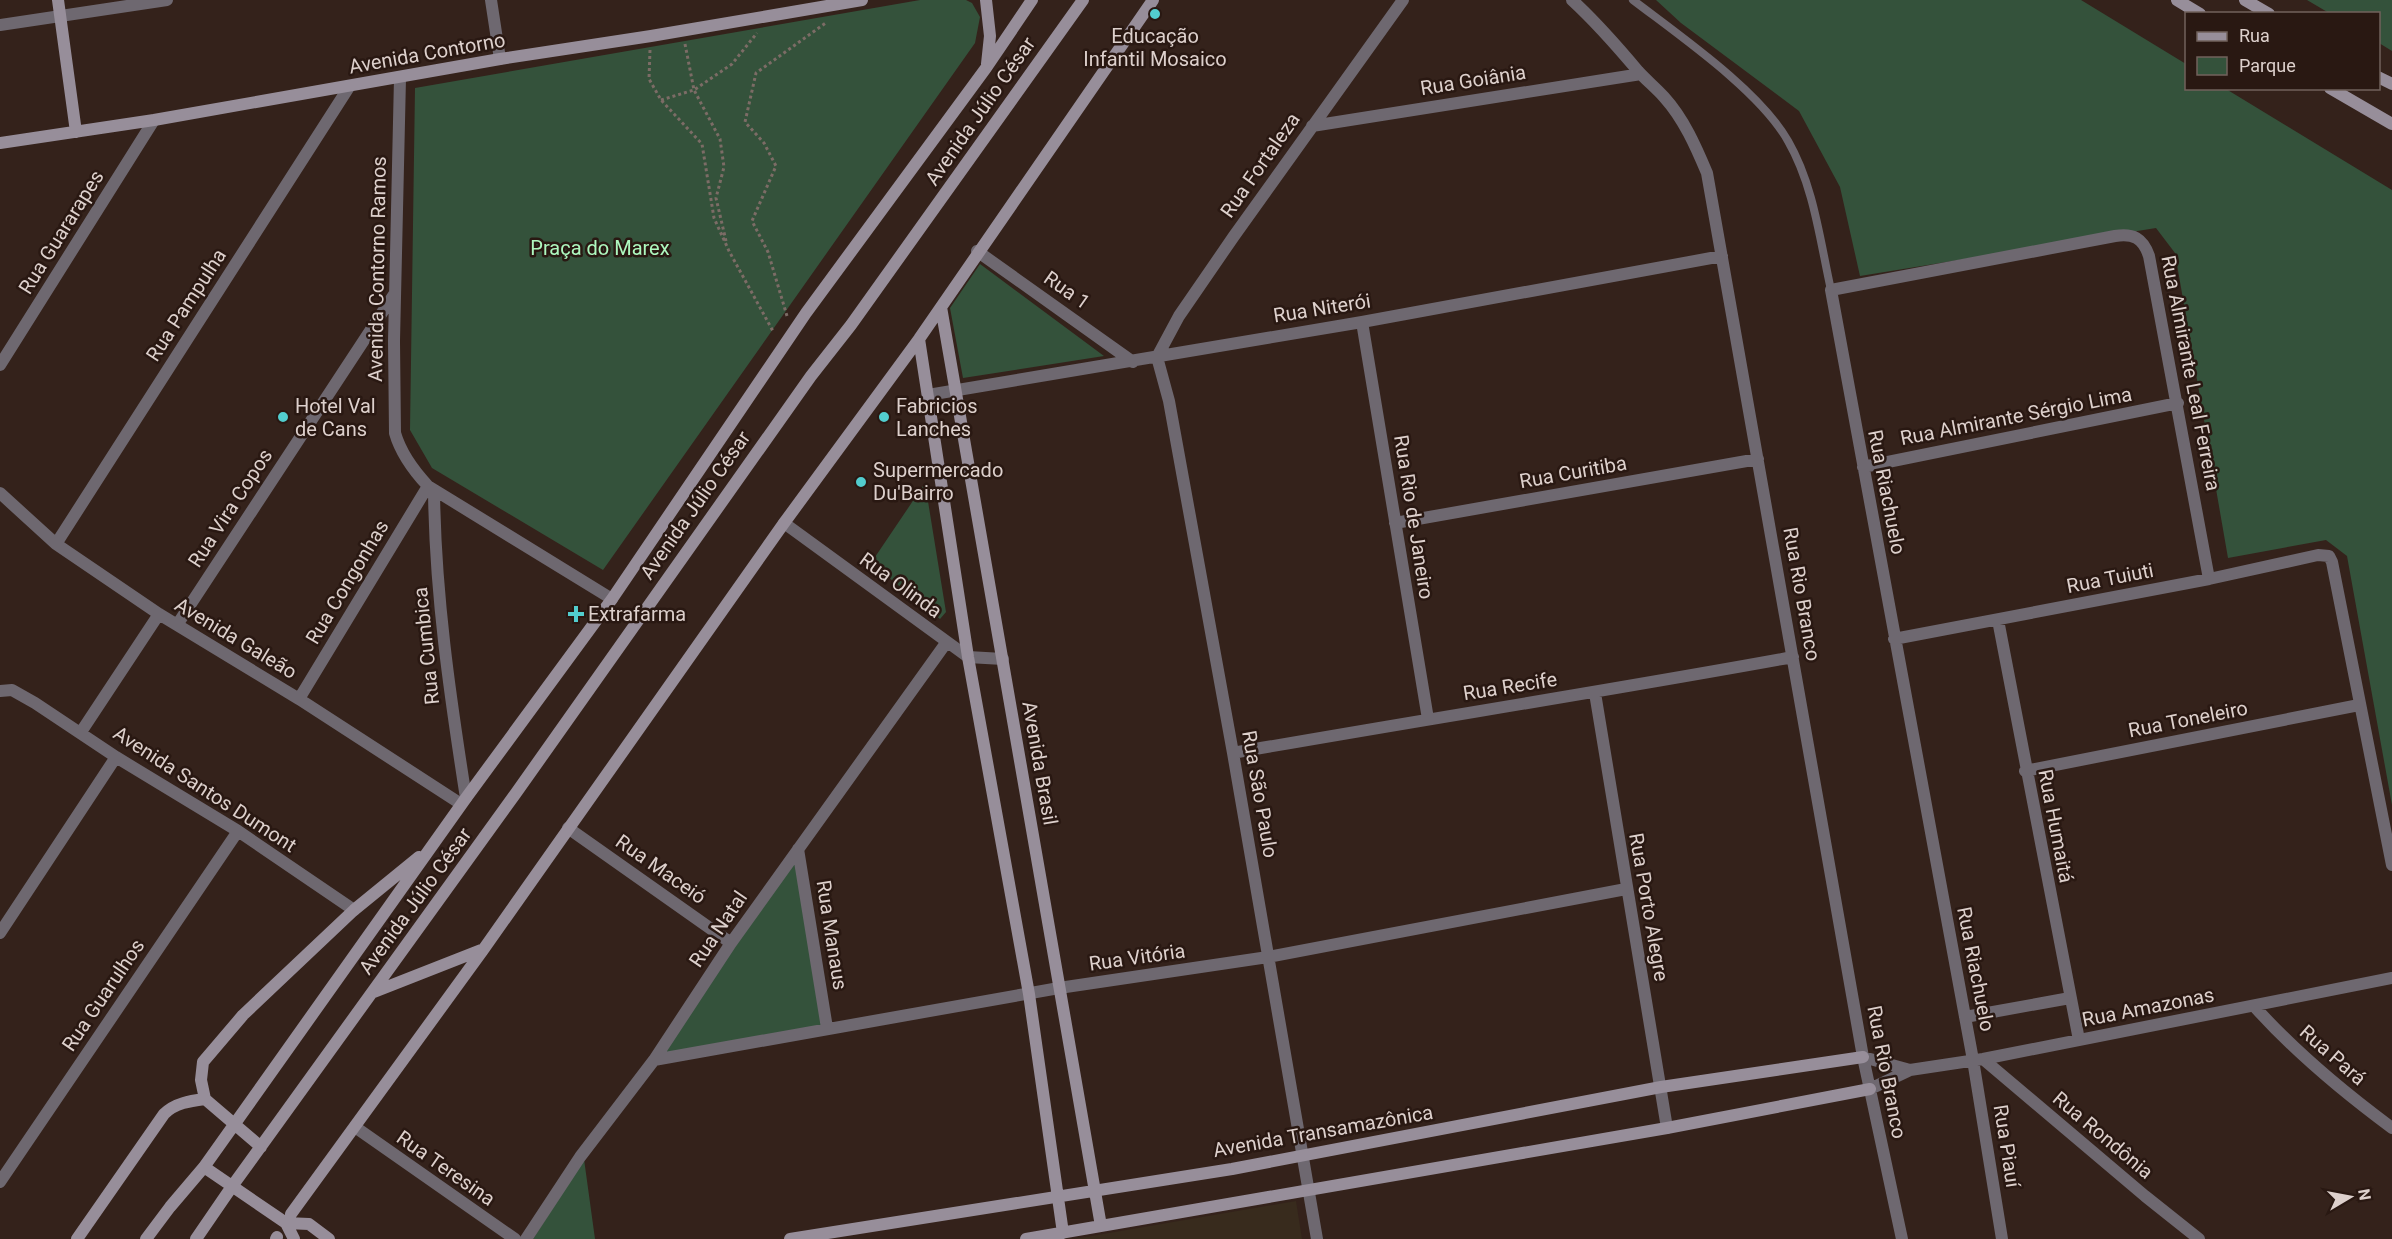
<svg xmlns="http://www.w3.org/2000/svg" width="2392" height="1239" viewBox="0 0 2392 1239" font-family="Roboto,sans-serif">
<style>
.education{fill:#382b1d}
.green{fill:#34523b}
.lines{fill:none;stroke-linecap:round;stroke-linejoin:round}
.path{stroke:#7c6c66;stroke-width:3;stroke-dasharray:3 3;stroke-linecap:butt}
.lane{stroke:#6e6870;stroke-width:8}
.street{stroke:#6e6870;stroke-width:12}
.secondary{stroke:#978e9a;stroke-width:12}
.poi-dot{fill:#52cdce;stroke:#291812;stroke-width:2}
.labels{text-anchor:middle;stroke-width:5;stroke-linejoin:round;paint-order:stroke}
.poi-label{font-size:20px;fill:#ddd0cc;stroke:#291812;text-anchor:start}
.street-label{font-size:20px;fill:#ddd0cc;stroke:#291812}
.park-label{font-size:20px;fill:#aef8bf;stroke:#291812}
</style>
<rect width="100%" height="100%" fill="#34221b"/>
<!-- education -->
<path class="education" d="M1296,1201l6,38h-228z"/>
<!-- green -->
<path class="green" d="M920,0h46l6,3 8,14 -5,26 -372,527 -171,-102 -22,-38 5,-342z
M1656,0h425l105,64v24l40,1 166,101v615l-45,-249 -21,-16 -98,18 -53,-305 -19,-25 -296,48 -20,-89 -41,-76 -118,-88z
M2307,0h85v51l-13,-8 -1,-29 -49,-1z
M980,264l124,92 -141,22 -13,-70z
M925,483l21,129 -6,7 -69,-56z
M799,856l27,172 -174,31z
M584,1159l11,80h-62z"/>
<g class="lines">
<!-- path -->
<path class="path" d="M685,44l9,46 26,49 4,28 -8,31 10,43
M650,50l-1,29 12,21 41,44 12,74 15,33 45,82
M661,100l33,-10 38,-26 25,-31
M787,316l-19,-64 -16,-31 24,-55 -12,-23 -19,-21 11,-49 71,-51"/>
<!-- lane -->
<path class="lane" d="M1633,0c47,36 127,91 155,141 26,45 32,100 43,149"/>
<!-- street -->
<path class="street" d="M491,0l9,59
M1572,0c24,22 45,46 66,71 8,9 18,17 26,26 20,22 32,50 43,76l156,884 39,182
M0,25l167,-25
M400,78l-6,263 1,92c6,21 18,37 33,53l184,113
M1312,126l329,-52
M977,251l156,111
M1362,322l66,397
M0,365l154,-245
M928,395l434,-73 360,-66
M1863,467l315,-64
M434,490c1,103 16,206 32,308
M0,493l56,51 103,70 140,85 162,105
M784,523l184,134 35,2
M1395,523l363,-64
M56,544l293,-457
M1998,620l81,420
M177,625l218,-332
M1894,639l315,-60 109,-24 11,1 3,6 60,303
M0,691l12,-1 23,13 81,54 122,74 116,79
M1595,693l72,435
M299,699l129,-213
M81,732l78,-118
M1233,753c187,-33 374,-62 560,-96
M2025,771l334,-66
M568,828l163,115
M798,849l29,179
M0,933l116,-176
M2254,1006c42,47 88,85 138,122
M1965,1017l105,-19
M1863,1057l47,13
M1983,1059l162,137 54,43
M654,1060l405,-72 209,-31 358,-68
M1870,1089l40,-19 73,-11 409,-81
M355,1127l160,112
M0,1182l238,-351
M526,1239l54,-82 74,-97 77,-117 215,-300
M1317,1239l-84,-486 -64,-352 -12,-44 22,-41 55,-80 169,-236
M2002,1239l-29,-179 -142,-770 284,-54c18,-3 28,2 34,20l60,323"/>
<!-- secondary -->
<path class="secondary" d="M58,0l18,132
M986,0l4,36 -3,28
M2177,0l23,14
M2245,0l24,14
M2378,77l14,7
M2330,88l62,36
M0,143l154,-23 346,-61 151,-23 211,-36
M941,307l160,919
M919,339l49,318 61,337 34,239
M374,992l107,-42
M261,1147l-56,-48 -4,-19 2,-18 40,-47 111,-105 65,-53
M204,1167l82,56 23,1 20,15
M291,1214l192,-264 301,-427 135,-184 234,-339
M286,1223l8,16
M77,1239l87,-125c11,-11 26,-13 41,-15
M146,1239l24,-32 34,-40 262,-369 146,-199 194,-286 180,-245 46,-68
M196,1239l37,-54 283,-392 295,-417 40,-51 232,-325
M276,1239l1,-2
M790,1239l442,-70 429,-82 202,-30
M1026,1239l641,-111 203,-39"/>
</g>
<!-- markers -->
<g class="poi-dot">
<circle cx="1155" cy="14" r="6"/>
<circle cx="283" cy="417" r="6"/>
<circle cx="884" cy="417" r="6"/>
<circle cx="861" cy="482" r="6"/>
<path d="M573 605h6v6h6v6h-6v6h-6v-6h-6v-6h6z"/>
</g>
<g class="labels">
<!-- poi labels -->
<g class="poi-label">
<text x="1155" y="43" text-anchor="middle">Educação<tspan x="1155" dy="23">Infantil Mosaico</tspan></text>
<text x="295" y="413">Hotel Val<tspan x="295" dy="23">de Cans</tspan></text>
<text x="896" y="413">Fabricios<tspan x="896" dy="23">Lanches</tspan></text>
<text x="873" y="477">Supermercado<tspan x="873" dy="23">Du'Bairro</tspan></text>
<text x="588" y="621">Extrafarma</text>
</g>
<!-- street labels -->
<g class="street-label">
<text transform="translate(427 53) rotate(-10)" y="7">Avenida Contorno</text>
<text transform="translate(1473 80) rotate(-9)" y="7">Rua Goiânia</text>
<text transform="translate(980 111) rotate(-55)" y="7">Avenida Júlio César</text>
<text transform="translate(1260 165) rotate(-55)" y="7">Rua Fortaleza</text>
<text transform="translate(61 232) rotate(-58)" y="7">Rua Guararapes</text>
<text transform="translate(377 269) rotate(-89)" y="7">Avenida Contorno Ramos</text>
<text transform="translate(1067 290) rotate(35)" y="7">Rua 1</text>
<text transform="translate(186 305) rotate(-57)" y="7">Rua Pampulha</text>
<text transform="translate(1322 308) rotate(-9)" y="7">Rua Niterói</text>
<text transform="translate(2191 373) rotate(79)" y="7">Rua Almirante Leal Ferreira</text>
<text transform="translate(2016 416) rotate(-11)" y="7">Rua Almirante Sérgio Lima</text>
<text transform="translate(1573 472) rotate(-10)" y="7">Rua Curitiba</text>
<text transform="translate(1887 492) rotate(79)" y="7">Rua Riachuelo</text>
<text transform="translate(695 505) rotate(-55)" y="7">Avenida Júlio César</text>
<text transform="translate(230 508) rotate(-57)" y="7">Rua Vira Copos</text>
<text transform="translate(1414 517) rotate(81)" y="7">Rua Rio de Janeiro</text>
<text transform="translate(2110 578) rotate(-11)" y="7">Rua Tuiuti</text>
<text transform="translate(347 582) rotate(-59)" y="7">Rua Congonhas</text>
<text transform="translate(901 585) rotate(36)" y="7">Rua Olinda</text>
<text transform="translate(1802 594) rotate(80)" y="7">Rua Rio Branco</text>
<text transform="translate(236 638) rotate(31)" y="7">Avenida Galeão</text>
<text transform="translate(426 646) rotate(-96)" y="7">Rua Cumbica</text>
<text transform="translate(1510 686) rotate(-9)" y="7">Rua Recife</text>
<text transform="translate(2188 719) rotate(-11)" y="7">Rua Toneleiro</text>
<text transform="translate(1040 763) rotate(80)" y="7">Avenida Brasil</text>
<text transform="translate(205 789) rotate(33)" y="7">Avenida Santos Dumont</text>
<text transform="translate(1260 794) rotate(80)" y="7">Rua São Paulo</text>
<text transform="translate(2056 826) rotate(79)" y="7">Rua Humaitá</text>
<text transform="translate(661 869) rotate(35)" y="7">Rua Maceió</text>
<text transform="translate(415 901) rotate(-54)" y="7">Avenida Júlio César</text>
<text transform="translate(1649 907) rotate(80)" y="7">Rua Porto Alegre</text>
<text transform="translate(718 929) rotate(-56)" y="7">Rua Natal</text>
<text transform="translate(832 935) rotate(81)" y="7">Rua Manaus</text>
<text transform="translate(1137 957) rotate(-8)" y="7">Rua Vitória</text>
<text transform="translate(1976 969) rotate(79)" y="7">Rua Riachuelo</text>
<text transform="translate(103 995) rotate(-56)" y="7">Rua Guarulhos</text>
<text transform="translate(2148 1007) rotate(-11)" y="7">Rua Amazonas</text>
<text transform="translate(2333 1055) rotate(41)" y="7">Rua Pará</text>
<text transform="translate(1887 1072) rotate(79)" y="7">Rua Rio Branco</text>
<text transform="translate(1323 1131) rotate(-10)" y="7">Avenida Transamazônica</text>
<text transform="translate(2103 1135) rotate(40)" y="7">Rua Rondônia</text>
<text transform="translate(2007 1146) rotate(81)" y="7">Rua Piauí</text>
<text transform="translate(446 1168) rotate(35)" y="7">Rua Teresina</text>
</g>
<!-- park labels -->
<g class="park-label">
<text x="600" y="255">Praça do Marex</text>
</g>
</g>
<!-- legend -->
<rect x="2185" y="12" width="195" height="78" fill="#291812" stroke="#71625c" stroke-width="1.5"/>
<rect x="2197" y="32" width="30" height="9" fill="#978e9a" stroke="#71625c" stroke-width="1.5"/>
<text x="2239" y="42" font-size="18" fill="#ddd0cc">Rua</text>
<rect x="2197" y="57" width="30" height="18" fill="#34523b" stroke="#71625c" stroke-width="1.5"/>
<text x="2239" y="72" font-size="18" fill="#ddd0cc">Parque</text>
<!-- north arrow -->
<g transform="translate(2350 1197) rotate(80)" stroke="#291812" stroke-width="4.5" paint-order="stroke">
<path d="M0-4.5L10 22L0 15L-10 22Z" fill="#ddd0cc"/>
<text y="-9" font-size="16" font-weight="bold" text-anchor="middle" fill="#ddd0cc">N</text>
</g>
</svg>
